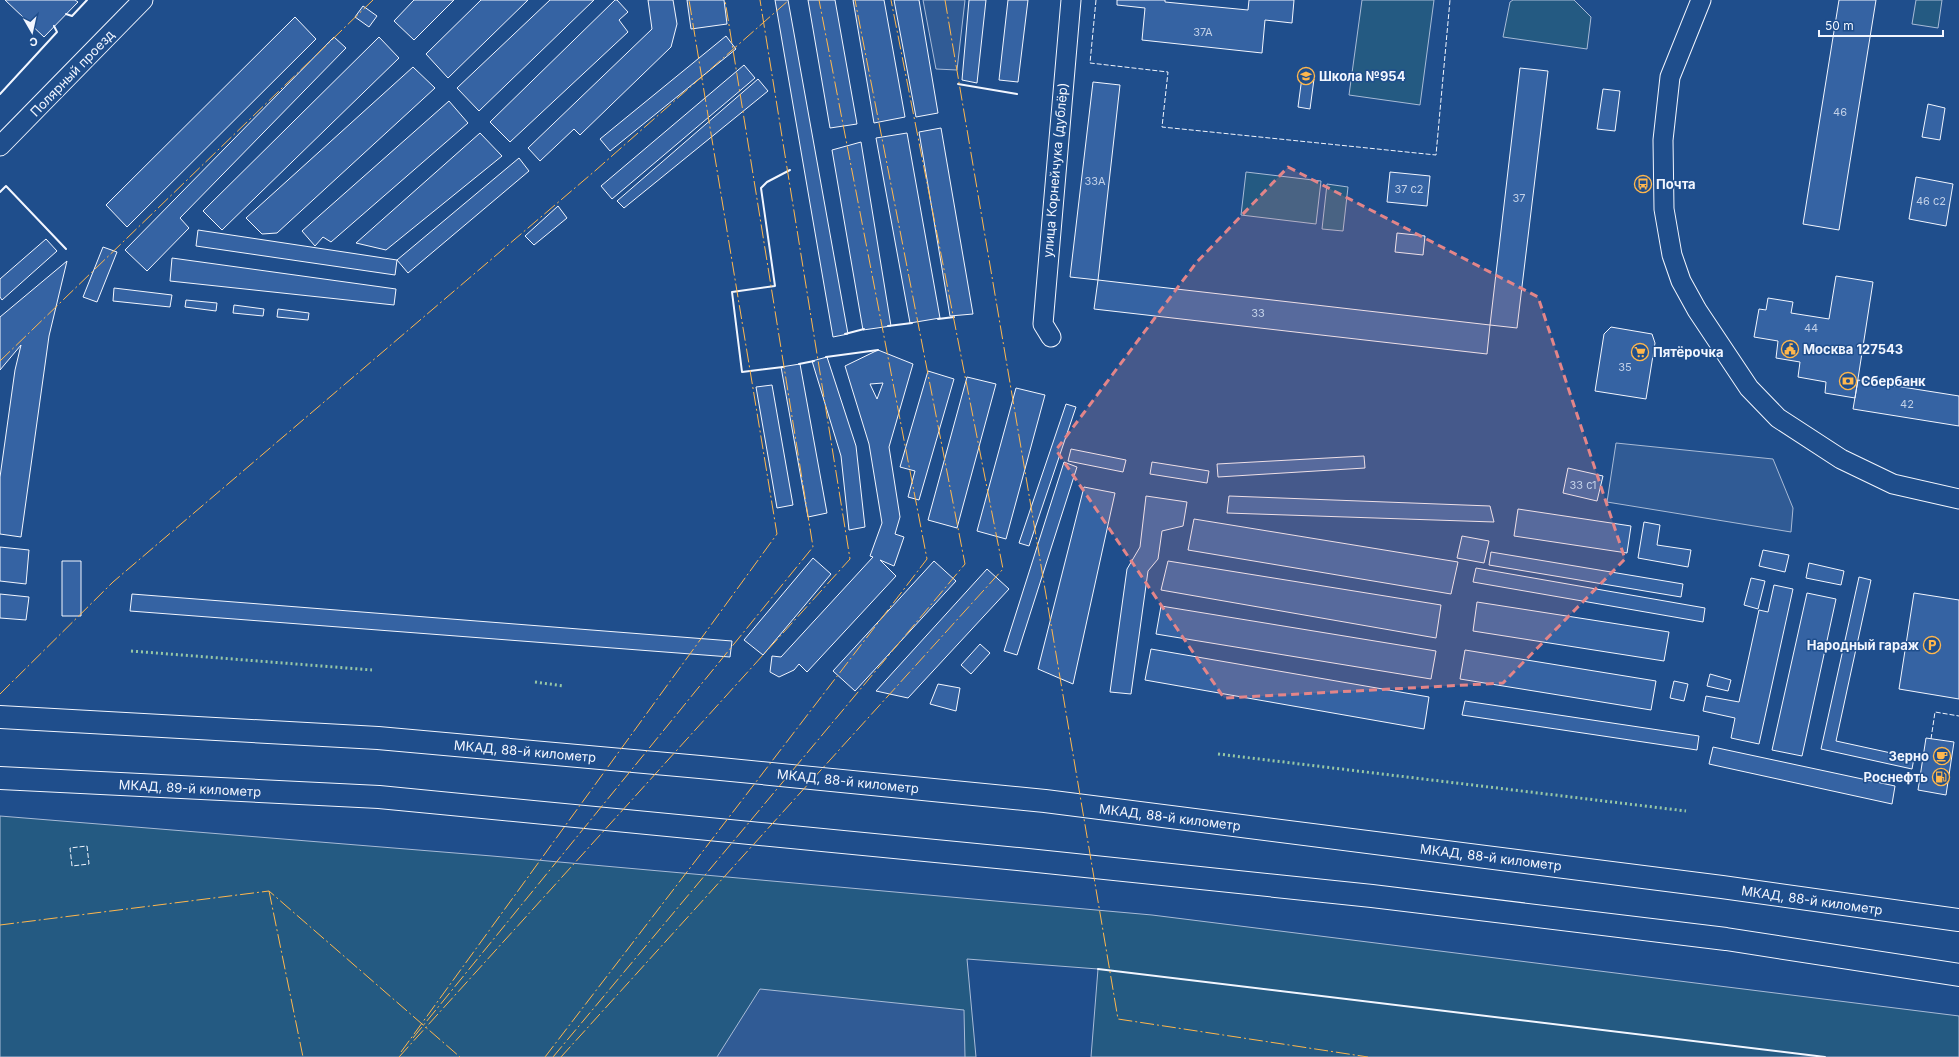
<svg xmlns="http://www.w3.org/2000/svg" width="1959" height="1057" viewBox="0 0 1959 1057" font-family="Inter,sans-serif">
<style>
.green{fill:#245a82;stroke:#a8bbd7}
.parking{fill:#305b95;stroke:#a8bbd7}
.building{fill:#3563a3;stroke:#f2f6ff;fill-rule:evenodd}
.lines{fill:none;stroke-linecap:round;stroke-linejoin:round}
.minor-casing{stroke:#f2f6ff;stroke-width:21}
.highway-casing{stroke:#f2f6ff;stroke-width:24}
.minor{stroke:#1f4e8c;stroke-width:19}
.highway{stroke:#1f4e8c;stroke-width:22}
.hedge{stroke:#97c8a6;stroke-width:3;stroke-dasharray:2 3;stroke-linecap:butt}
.fence{stroke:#f2f6ff;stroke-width:1;stroke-dasharray:5 2;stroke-linecap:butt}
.wall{stroke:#f2f6ff;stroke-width:2}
.power{stroke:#ffb74d;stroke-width:1;stroke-dasharray:14 3 2 3;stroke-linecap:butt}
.marked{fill:#e38589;fill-opacity:0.2;stroke:#e38589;stroke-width:3;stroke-dasharray:8 5;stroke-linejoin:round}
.labels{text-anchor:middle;stroke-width:3;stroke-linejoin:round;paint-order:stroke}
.number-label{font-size:11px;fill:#c3d1e8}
.street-label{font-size:13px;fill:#f2f6ff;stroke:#1f4e8c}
.poi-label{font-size:13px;font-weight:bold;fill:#f2f6ff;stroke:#1f4e8c;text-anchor:start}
</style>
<rect width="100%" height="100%" fill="#1f4e8c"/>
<!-- green -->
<path class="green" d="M1362,0h72l-14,105 -71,-10z
M1513,0h61l17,17 -4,32 -84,-12 7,-35z
M1916,0h26l-4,28 -26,-4z
M1246,172l75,9 -5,43 -75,-9z
M1327,184l21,3 -5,44 -21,-2z
M0,816l492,40 660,59 807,101v41h-868l7,-88 -131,-10 9,98h-976z"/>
<!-- parking -->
<path class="parking" d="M923,0h42l-8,70 -21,-1z
M1616,443l157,16 20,49 -2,24 -184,-30z
M760,989l204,21 1,47h-248z"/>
<!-- building -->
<path class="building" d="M5,0h70l3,2 -34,35z
M414,0h40l-40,40 -20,-19z
M481,0h47l-80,78 -22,-24z
M550,0h44l-115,111 -22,-23z
M615,0h2l11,12 -9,8 9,12 -118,110 -20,-20z
M648,0h25l4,24 -6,23 -91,88 -6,-6 -34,32 -12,-13 124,-119z
M687,0h37l3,24 -36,5z
M775,0h13l60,334 -15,3z
M808,0h27l22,124 -27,4z
M853,0h31l21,117 -31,6z
M894,0h25l19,113 -22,4z
M969,0h17l-9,83 -15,-3z
M1008,0h20l-10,82 -19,-2z
M1117,0h48v2l83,8 1,-10h45l-2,23 -27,-3 -3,33 -120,-13 3,-32 -28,-3z
M1839,0h37l-37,230 -36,-6z
M363,6l14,10 -8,11 -14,-10z
M295,17l21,22 -189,188 -21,-22z
M726,36l10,13 -126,102 -10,-12z
M334,37l12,11 -166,170 9,10 -42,43 -22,-21z
M379,37l20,21 -177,172 -19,-19z
M744,65l11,13 -143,121 -11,-13z
M413,67l22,21 -158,145 -15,1 -16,-16z
M1520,68l28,3 -31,257 -27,-3z
M1302,77l12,2 -4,30 -12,-2z
M758,79l10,12 -144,117 -7,-7z
M1093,82l27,3 -22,195 -28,-3z
M1603,89l17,2 -5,40 -18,-2z
M449,101l19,22 -137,119 -8,-5 -8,9 -13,-15z
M1928,104l17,4 -5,32 -18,-3z
M941,128l32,186 -23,2 -31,-184z
M480,133l22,23 -116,94 -30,-7z
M907,133l33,185 -30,5 -34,-185z
M861,142l30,184 -28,4 -31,-180z
M519,158l10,13 -121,102 -11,-13z
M1390,172l40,4 -3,30 -40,-4z
M1916,177l37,7 -7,42 -37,-7z
M558,206l9,12 -33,27 -9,-9z
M198,230l199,30 -2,15 -199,-29z
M1397,233l28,3 -2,19 -28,-3z
M46,239l11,12 -55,49 -2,-3v-18z
M103,247l14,5 -20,50 -14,-5z
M172,258l224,31 -2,16 -224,-24z
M67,261l-18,75 -28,201 -21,-3v-57l15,-107 6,-25 -21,25v-53z
M1836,276l37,6 -18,116 -30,-5 1,-11 -28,-5 2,-15 -24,-4 2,-17 -24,-4 5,-28 7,1 2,-12 25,4 -2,11 38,6z
M1098,280l392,45 -3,29 -393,-45z
M114,288l58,7 -2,12 -57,-6z
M186,300l31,3 -1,8 -31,-4z
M234,305l30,4 -1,7 -30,-3z
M278,309l31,4 -1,7 -31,-3z
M1611,327l41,7 3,9 -9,56 -51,-8 9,-57z
M878,350l35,14 -24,83 11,70 -5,17 9,3 -10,29 -14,-6 16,16 -89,96 -8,-8 -5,6 -15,7 -9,-5 2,-16 9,1 92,-100 -3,-1 12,-33 -13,-79 -24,-78zM883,383l-6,16 -7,-15z
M827,357l29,89 9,81 -16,3 -8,-74 -29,-95z
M800,364l27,149 -19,4 -27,-150z
M928,371l26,8 -35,121 -11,-3 7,-26 -15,-4z
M967,377l29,7 -39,144 -29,-8z
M1858,380l101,16v30l-106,-17z
M772,385l21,120 -16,3 -21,-121z
M1016,388l29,7 -39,144 -29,-8z
M1066,404l10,3 -47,139 -10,-3z
M1071,449l55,11 -3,12 -55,-11z
M1364,456l1,12 -147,9 -1,-13z
M1064,462l13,5 -60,188 -13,-4z
M1152,462l57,9 -2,12 -57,-9z
M1568,468l35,8 -6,25 -34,-8z
M1084,487l31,6 -42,191 -35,-15z
M1146,496l41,6 -4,24 -21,5 -4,28 -10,12 -17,123 -21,-2 17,-123 13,-22z
M1229,496l261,10 4,16 -267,-9z
M1518,509l113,17 -4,27 -113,-17z
M1194,519l264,43 -7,32 -263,-44z
M1644,522l16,3 -3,20 34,5 -3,17 -50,-9z
M1462,536l27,5 -5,22 -27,-5z
M0,547l29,3 -3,34 -26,-3z
M1763,550l26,5 -4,17 -26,-6z
M1491,552l192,32 -2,13 -192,-32z
M813,558l18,16 -68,81 -19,-15z
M62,561h19v55h-19z
M934,561l22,20 -101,110 -22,-20z
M1168,561l273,44 -5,33 -275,-48z
M1809,563l35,8 -3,14 -35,-7z
M1476,568l229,40 -2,14 -230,-40z
M987,569l22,20 -101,109 -32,-7z
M1859,577l12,3 -35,161 78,17 -2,11 -91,-20z
M1751,578l14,3 -7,28 -14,-4z
M1774,585l19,4 -34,155 -28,-6 4,-20 -32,-7 3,-15 33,6 20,-92 9,2z
M1807,593l29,6 -34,157 -30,-6z
M1914,593l45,7v99l-60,-10z
M0,594l29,3 -3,23 -26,-2z
M132,594l600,47 -2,16 -600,-46z
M1477,602l192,30 -5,29 -191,-30z
M1161,606l275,45 -5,28 -275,-45z
M980,644l10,9 -19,21 -10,-9z
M1151,649l278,48 -5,32 -279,-49z
M1465,650l191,31 -5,29 -191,-31z
M1710,674l21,6 -3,11 -21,-5z
M1674,681l14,3 -4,17 -14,-3z
M938,684l22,4 -4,23 -26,-7z
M1465,701l234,35 -2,14 -235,-35z
M1926,738l28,4 -8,53 -28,-5z
M1713,747l182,39 -3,18 -183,-40z"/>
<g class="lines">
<!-- minor casing -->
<g class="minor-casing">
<path id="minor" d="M1701,0l-31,77 -7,63 1,69 8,46 9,26 16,29 52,78 29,30 63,41 52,25 66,15
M0,146l143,-146
M1051,337l-8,-13 28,-324"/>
</g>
<!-- highway casing -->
<g class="highway-casing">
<path id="highway" d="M0,717l378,21 322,29 345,34 677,86 237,33
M0,778l379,19 639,62 354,37 354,43 233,36"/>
</g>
<!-- minor -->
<use href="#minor" class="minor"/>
<!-- highway -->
<use href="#highway" class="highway"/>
<!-- hedge -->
<path class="hedge" d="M131,651l241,19
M535,682l29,4
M1218,754l468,57"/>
<!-- fence -->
<path class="fence" d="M1096,0l-6,63 78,9 -6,55 274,28 14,-155
M1931,739l4,-27 24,4
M87,846l2,18 -17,2 -2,-18z"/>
<!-- wall -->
<path class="wall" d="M66,14l6,2 15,-16
M958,84l59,10
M0,94l57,-62 -3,-6
M0,192l6,-6 60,63
M938,319l16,-2
M888,326l24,-3
M845,334l19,-5
M826,357l52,-7
M799,364l15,-3
M783,367l-41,5 -10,-80 43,-6 -14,-98 6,-6 23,-12
M1098,969l727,88"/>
<!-- power -->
<path class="power" d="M945,0l173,1019 250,38
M0,361l373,-361
M0,694l113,-112 483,-412 193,-170
M269,891l34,166
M0,925l269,-34 191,166
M413,1038l400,-491 -88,-547
M401,1052l376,-518 -88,-534
M399,1057l451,-498 -90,-559
M545,1057l382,-498 -108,-559
M553,1057l412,-493 -110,-564
M561,1057l442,-488 -112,-569"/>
</g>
<!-- marked area -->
<path class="marked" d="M1288,167l250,130 87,262 -122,124 -279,15 -168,-248 140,-187z"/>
<!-- icons -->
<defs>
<g id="school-ring" transform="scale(0.9)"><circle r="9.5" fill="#1f4e8c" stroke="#ffb74d" stroke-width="1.5"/><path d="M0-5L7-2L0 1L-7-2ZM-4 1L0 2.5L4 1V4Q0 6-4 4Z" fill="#ffb74d"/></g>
<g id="bus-ring" transform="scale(0.9)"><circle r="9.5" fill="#1f4e8c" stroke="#ffb74d" stroke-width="1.5"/><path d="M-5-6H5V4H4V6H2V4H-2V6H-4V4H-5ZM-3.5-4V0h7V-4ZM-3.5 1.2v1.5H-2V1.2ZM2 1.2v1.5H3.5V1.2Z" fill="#ffb74d"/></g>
<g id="civic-ring" transform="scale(0.9)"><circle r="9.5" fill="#1f4e8c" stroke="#ffb74d" stroke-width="1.5"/><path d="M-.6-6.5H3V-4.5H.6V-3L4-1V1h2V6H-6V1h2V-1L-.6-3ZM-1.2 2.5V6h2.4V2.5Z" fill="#ffb74d"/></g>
<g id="supermarket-ring" transform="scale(0.9)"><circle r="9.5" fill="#1f4e8c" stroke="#ffb74d" stroke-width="1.5"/><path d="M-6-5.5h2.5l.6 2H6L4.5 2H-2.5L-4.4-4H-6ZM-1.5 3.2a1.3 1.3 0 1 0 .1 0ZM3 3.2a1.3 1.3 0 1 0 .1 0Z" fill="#ffb74d"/></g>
<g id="bank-ring" transform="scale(0.9)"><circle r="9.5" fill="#1f4e8c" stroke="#ffb74d" stroke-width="1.5"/><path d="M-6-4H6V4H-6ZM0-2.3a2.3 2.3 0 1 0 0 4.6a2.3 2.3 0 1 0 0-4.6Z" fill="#ffb74d"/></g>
<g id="parking-ring" transform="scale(0.9)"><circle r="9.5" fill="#1f4e8c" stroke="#ffb74d" stroke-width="1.5"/><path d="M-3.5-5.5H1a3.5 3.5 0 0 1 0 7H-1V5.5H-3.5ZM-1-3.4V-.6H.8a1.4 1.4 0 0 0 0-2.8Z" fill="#ffb74d"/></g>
<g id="cafe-ring" transform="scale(0.9)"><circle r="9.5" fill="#1f4e8c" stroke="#ffb74d" stroke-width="1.5"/><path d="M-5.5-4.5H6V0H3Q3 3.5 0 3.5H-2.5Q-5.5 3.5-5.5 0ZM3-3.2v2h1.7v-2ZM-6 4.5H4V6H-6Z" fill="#ffb74d"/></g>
<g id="fuel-ring" transform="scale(0.9)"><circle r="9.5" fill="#1f4e8c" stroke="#ffb74d" stroke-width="1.5"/><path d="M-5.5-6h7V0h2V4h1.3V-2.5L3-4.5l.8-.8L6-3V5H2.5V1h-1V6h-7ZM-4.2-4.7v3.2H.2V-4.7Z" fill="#ffb74d"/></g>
</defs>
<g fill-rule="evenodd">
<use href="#school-ring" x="1306" y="76"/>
<use href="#bus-ring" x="1643" y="184"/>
<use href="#civic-ring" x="1790" y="349"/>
<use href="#supermarket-ring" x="1640" y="352"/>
<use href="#bank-ring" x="1848" y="381"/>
<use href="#parking-ring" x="1932" y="645"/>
<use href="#cafe-ring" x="1942" y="756"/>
<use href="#fuel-ring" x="1941" y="777"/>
</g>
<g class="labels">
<!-- number labels -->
<g class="number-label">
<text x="1203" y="36">37А</text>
<text x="1840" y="116">46</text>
<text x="1095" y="185">33А</text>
<text x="1409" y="193">37 с2</text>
<text x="1519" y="202">37</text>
<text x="1931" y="205">46 с2</text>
<text x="1258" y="317">33</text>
<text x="1811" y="332">44</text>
<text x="1625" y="371">35</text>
<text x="1907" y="408">42</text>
<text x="1583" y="489">33 с1</text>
</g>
<!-- street labels -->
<g class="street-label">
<text transform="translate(72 73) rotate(-46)" y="5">Полярный проезд</text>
<text transform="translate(1055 170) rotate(-85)" y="5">улица Корнейчука (дублёр)</text>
<text transform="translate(525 751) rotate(5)" y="5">МКАД, 88-й километр</text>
<text transform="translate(848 781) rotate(6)" y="5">МКАД, 88-й километр</text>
<text transform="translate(190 788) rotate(3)" y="5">МКАД, 89-й километр</text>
<text transform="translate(1170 817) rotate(7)" y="5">МКАД, 88-й километр</text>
<text transform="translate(1491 857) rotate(7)" y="5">МКАД, 88-й километр</text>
<text transform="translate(1812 900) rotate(8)" y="5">МКАД, 88-й километр</text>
</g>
<!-- poi labels -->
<g class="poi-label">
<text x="1319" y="81">Школа №954</text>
<text x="1656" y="189">Почта</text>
<text x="1803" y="354">Москва 127543</text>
<text x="1653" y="357">Пятёрочка</text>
<text x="1861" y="386">Сбербанк</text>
<text x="1919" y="650" text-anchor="end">Народный гараж</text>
<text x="1929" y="761" text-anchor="end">Зерно</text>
<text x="1928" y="782" text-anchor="end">Роснефть</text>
</g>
</g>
<!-- north arrow -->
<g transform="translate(32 32) rotate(171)" stroke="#1f4e8c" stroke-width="3" paint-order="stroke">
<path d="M0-3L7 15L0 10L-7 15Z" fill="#f2f6ff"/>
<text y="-6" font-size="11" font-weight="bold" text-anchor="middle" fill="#f2f6ff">С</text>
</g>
<!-- scale -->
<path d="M1819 30v6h124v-6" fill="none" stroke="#f2f6ff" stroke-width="2"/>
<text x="1825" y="30" font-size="12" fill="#f2f6ff" stroke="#1f4e8c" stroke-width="3" paint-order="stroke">50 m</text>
</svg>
